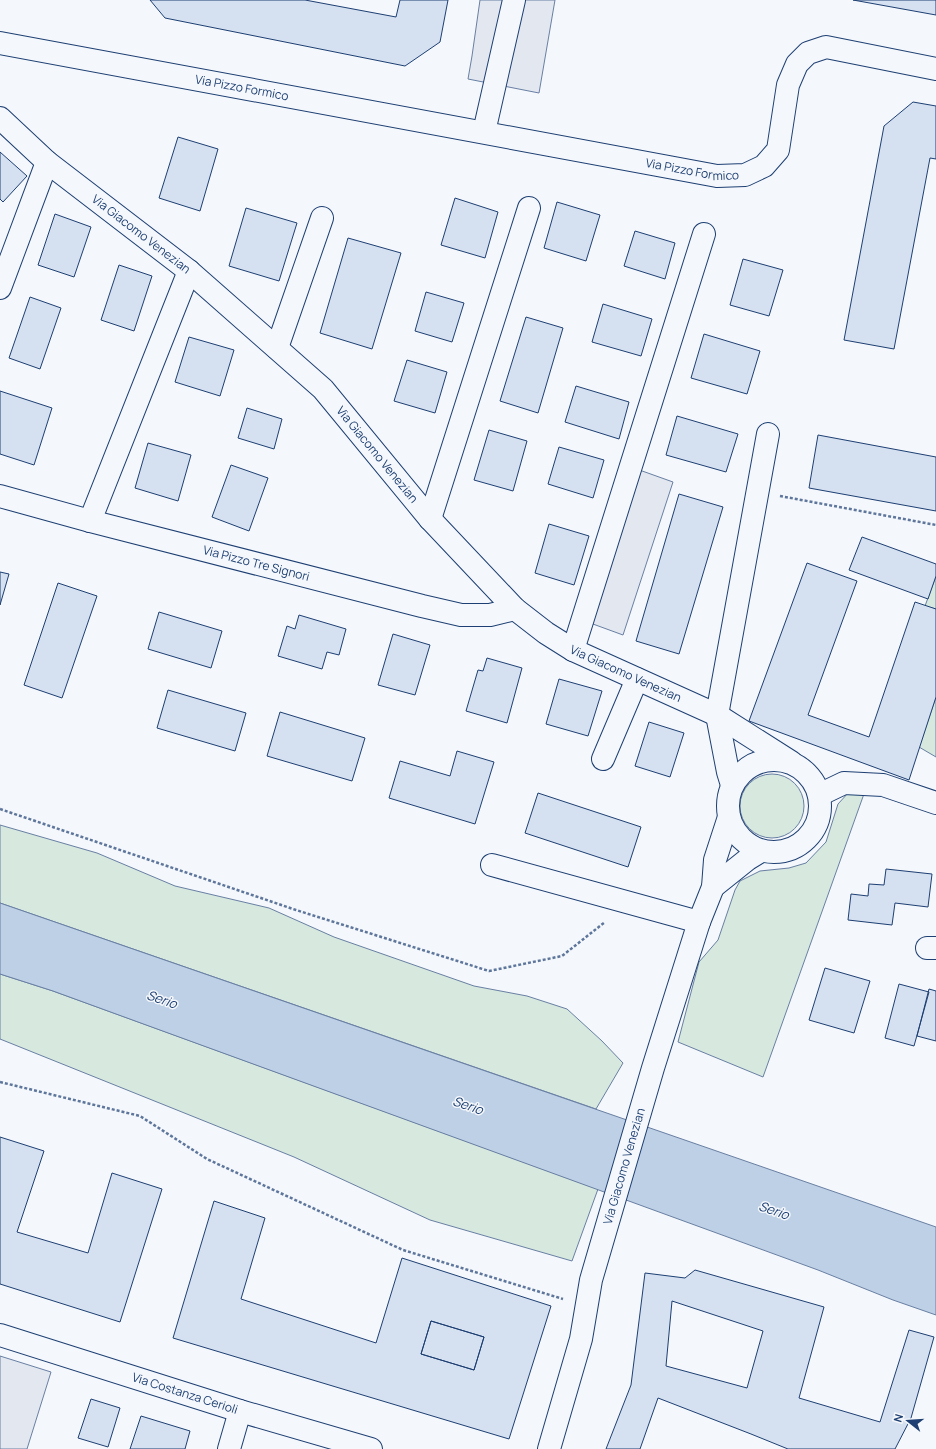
<svg xmlns="http://www.w3.org/2000/svg" width="936" height="1449" viewBox="0 0 936 1449" font-family="Manrope,sans-serif">
<style>
.green{fill:#d7e8df;stroke:#687fa3}
.parking{fill:#e3e8f0;stroke:#687fa3}
.water{fill:#bed0e5;stroke:#687fa3}
.building{fill:#d5e0f0;stroke:#1d3f73;fill-rule:evenodd}
.lines{fill:none;stroke-linecap:round;stroke-linejoin:round}
.minor-casing{stroke:#1d3f73;stroke-width:24}
.path{stroke:#5e769c;stroke-width:2.5;stroke-dasharray:3 2;stroke-linecap:butt}
.minor{stroke:#f4f7fb;stroke-width:22}
.labels{text-anchor:middle;stroke-width:3;stroke-linejoin:round;paint-order:stroke}
.street-label{font-size:12px;fill:#1d3f73;stroke:#f4f7fb}
.water-label{font-size:13px;font-style:italic;fill:#1d3f73;stroke:#f4f7fb}
</style>
<rect width="100%" height="100%" fill="#f4f7fb"/>
<!-- green -->
<path class="green" d="M936,576v33l-11,-3z
M936,697v60l-17,-10z
M740 806a32 32 0 1 1 64 0a32 32 0 1 1-64 0Z
M865,791l-102,286 -85,-35 21,-80 19,-22 17,-50 5,-9 20,-10 29,-3 17,-5 20,-21 12,-38 11,-12z
M0,825l97,28 78,33 94,22 65,29 140,49 53,10 40,13 35,32 21,22 -27,46 -596,-206z
M0,974l53,17 545,198 -26,72 -142,-41 -136,-63 -294,-118z"/>
<!-- parking -->
<path class="parking" d="M480,0h75l-16,93 -71,-14 4,-23z
M631,467l42,15 -50,153 -41,-15z
M0,1356l51,16 -24,77h-27z"/>
<!-- water -->
<path class="water" d="M0,903l936,324v88l-43,-15 -75,-30 -765,-279 -53,-17z"/>
<!-- building -->
<path class="building" d="M150,0h155l91,17 4,-17h48l-8,42 -35,24 -240,-48z
M853,0h83v15z
M913,102l23,4v53l-6,-1 -36,191 -50,-9 40,-214z
M178,137l40,12 -18,62 -41,-13z
M0,152l27,24 -24,26 -3,-3z
M455,198l43,14 -13,46 -44,-13z
M557,202l43,13 -14,46 -42,-13z
M246,208l51,15 -18,58 -50,-15z
M55,214l36,13 -17,50 -36,-12z
M635,231l40,12 -10,36 -41,-13z
M348,238l53,15 -29,96 -52,-16z
M743,259l40,11 -14,46 -39,-11z
M119,265l33,11 -18,55 -33,-11z
M426,292l38,11 -12,39 -37,-11z
M30,297l31,11 -21,61 -31,-11z
M603,304l49,15 -11,37 -49,-14z
M526,317l37,11 -25,85 -38,-12z
M704,334l56,17 -13,43 -56,-16z
M189,337l45,13 -14,46 -45,-14z
M407,360l40,12 -12,41 -41,-12z
M576,386l53,16 -10,37 -54,-17z
M0,391l52,17 -18,57 -34,-11z
M247,408l35,11 -8,30 -36,-11z
M677,416l61,18 -12,38 -60,-17z
M489,430l38,11 -14,50 -39,-11z
M818,435l118,22v54l-127,-23z
M148,443l43,12 -13,46 -43,-13z
M559,447l45,13 -11,38 -45,-14z
M231,465l37,13 -19,53 -37,-14z
M679,494l44,13 -44,147 -43,-13z
M549,524l40,12 -15,49 -39,-12z
M862,537l74,27v12l-8,23 -79,-29z
M807,563l50,18 -49,134 61,22 46,-135 21,7v88l-27,83 -160,-59z
M0,572l9,2 -9,31z
M58,583l39,13 -35,102 -38,-13z
M159,612l63,19 -11,37 -63,-19z
M299,615l47,14 -7,26 -12,-3 -5,17 -44,-13 9,-30 8,3z
M393,634l37,11 -15,50 -37,-10z
M487,658l35,10 -15,55 -41,-12 12,-41 5,1z
M559,679l43,12 -14,45 -42,-12z
M168,690l78,23 -11,38 -78,-23z
M280,712l85,26 -13,43 -85,-25z
M649,722l35,11 -14,44 -35,-11z
M457,751l37,11 -19,62 -86,-26 11,-37 50,15z
M538,793l103,34 -13,40 -103,-34z
M886,869l46,5 -4,33 -33,-4 -3,22 -44,-5 3,-26 17,2 1,-12 15,1z
M825,968l45,13 -16,52 -45,-13z
M899,984l30,8 -15,54 -29,-8z
M929,989l7,2v50l-19,-5z
M0,1137l44,14 -27,81 71,21 24,-80 50,16 -42,133 -120,-38z
M214,1201l51,17 -24,81 135,44 26,-85 149,48 -42,133 -336,-101zM431,1321l53,16 -10,33 -53,-16z
M695,1270l129,37 -25,91 81,24 29,-92 25,7 -23,81 -16,31h-107l-37,-15 -93,-36 -18,51h-34l25,-64 14,-112 40,5zM672,1301l91,30 -16,57 -81,-22z
M431,1321l53,16 -10,33 -53,-16z
M91,1399l29,9 -12,39 -30,-9z
M141,1416l49,15 -5,18h-55z"/>
<g class="lines">
<!-- minor casing -->
<g class="minor-casing">
<g id="minor">
<path id="s1" d="M0,43l717,133 28,-1 19,-9 14,-16 10,-65 9,-21 11,-11 18,-6 110,22"/>
<path id="s2" d="M0,118l47,44 142,109 134,118 107,130 85,90 31,24 27,17 144,65 74,47"/>
<path d="M484,132l30,-132"/>
<path d="M0,288l47,-126"/>
<path d="M277,348l45,-130"/>
<path id="s3" d="M0,496l90,25 332,85 39,9h29l25,-6"/>
<path d="M430,519l99,-311"/>
<path d="M90,521l99,-250"/>
<path d="M573,650l131,-416"/>
<path d="M603,759l34,-80"/>
<circle cx="774" cy="806" r="46"/>
<path d="M732,785l-4,-13 -11,-57 51,-281"/>
<path d="M819,795l25,-12 39,2 53,18"/>
<path d="M492,865l207,57"/>
<path d="M713,887l35,-28 13,-8"/>
<path d="M927,948h9"/>
<path id="s4" d="M0,1335l240,76 131,38"/>
<path d="M229,1449l11,-38"/>
<path id="s5" d="M549,1449l32,-110 10,-59 62,-212 46,-146 14,-35 2,-27 14,-43"/>
</g>
</g>
<!-- path -->
<path class="path" d="M780,496l156,29
M0,809l296,101 193,61 73,-15 43,-34
M0,1082l140,34 67,43 196,91 160,49"/>
<!-- minor -->
<use href="#minor" class="minor"/>
</g>
<g class="labels">
<!-- street labels -->
<g class="street-label">
<text dy="4" stroke="none"><textPath href="#s1" startOffset="246">Via Pizzo Formico</textPath></text>
<text dy="4" stroke="none"><textPath href="#s1" startOffset="704">Via Pizzo Formico</textPath></text>
<text dy="4" stroke="none"><textPath href="#s2" startOffset="183">Via Giacomo Venezian</textPath></text>
<text dy="4" stroke="none"><textPath href="#s2" startOffset="507">Via Giacomo Venezian</textPath></text>
<text dy="4" stroke="none"><textPath href="#s3" startOffset="265">Via Pizzo Tre Signori</textPath></text>
<text dy="4" stroke="none"><textPath href="#s2" startOffset="843">Via Giacomo Venezian</textPath></text>
<text dy="4" stroke="none"><textPath href="#s5" startOffset="293">Via Giacomo Venezian</textPath></text>
<text dy="4" stroke="none"><textPath href="#s4" startOffset="194">Via Costanza Cerioli</textPath></text>
</g>
<!-- water labels -->
<g class="water-label">
<text transform="translate(162 999) rotate(19)" y="5">Serio</text>
<text transform="translate(468 1105) rotate(19)" y="5">Serio</text>
<text transform="translate(774 1210) rotate(19)" y="5">Serio</text>
</g>
</g>
<!-- north arrow -->
<g transform="translate(908 1421) rotate(287)" stroke="#f4f7fb" stroke-width="3" paint-order="stroke">
<path d="M0-3L7 15L0 10L-7 15Z" fill="#1d3f73"/>
<text y="-6" font-size="11" font-weight="bold" text-anchor="middle" fill="#1d3f73">N</text>
</g>
</svg>
